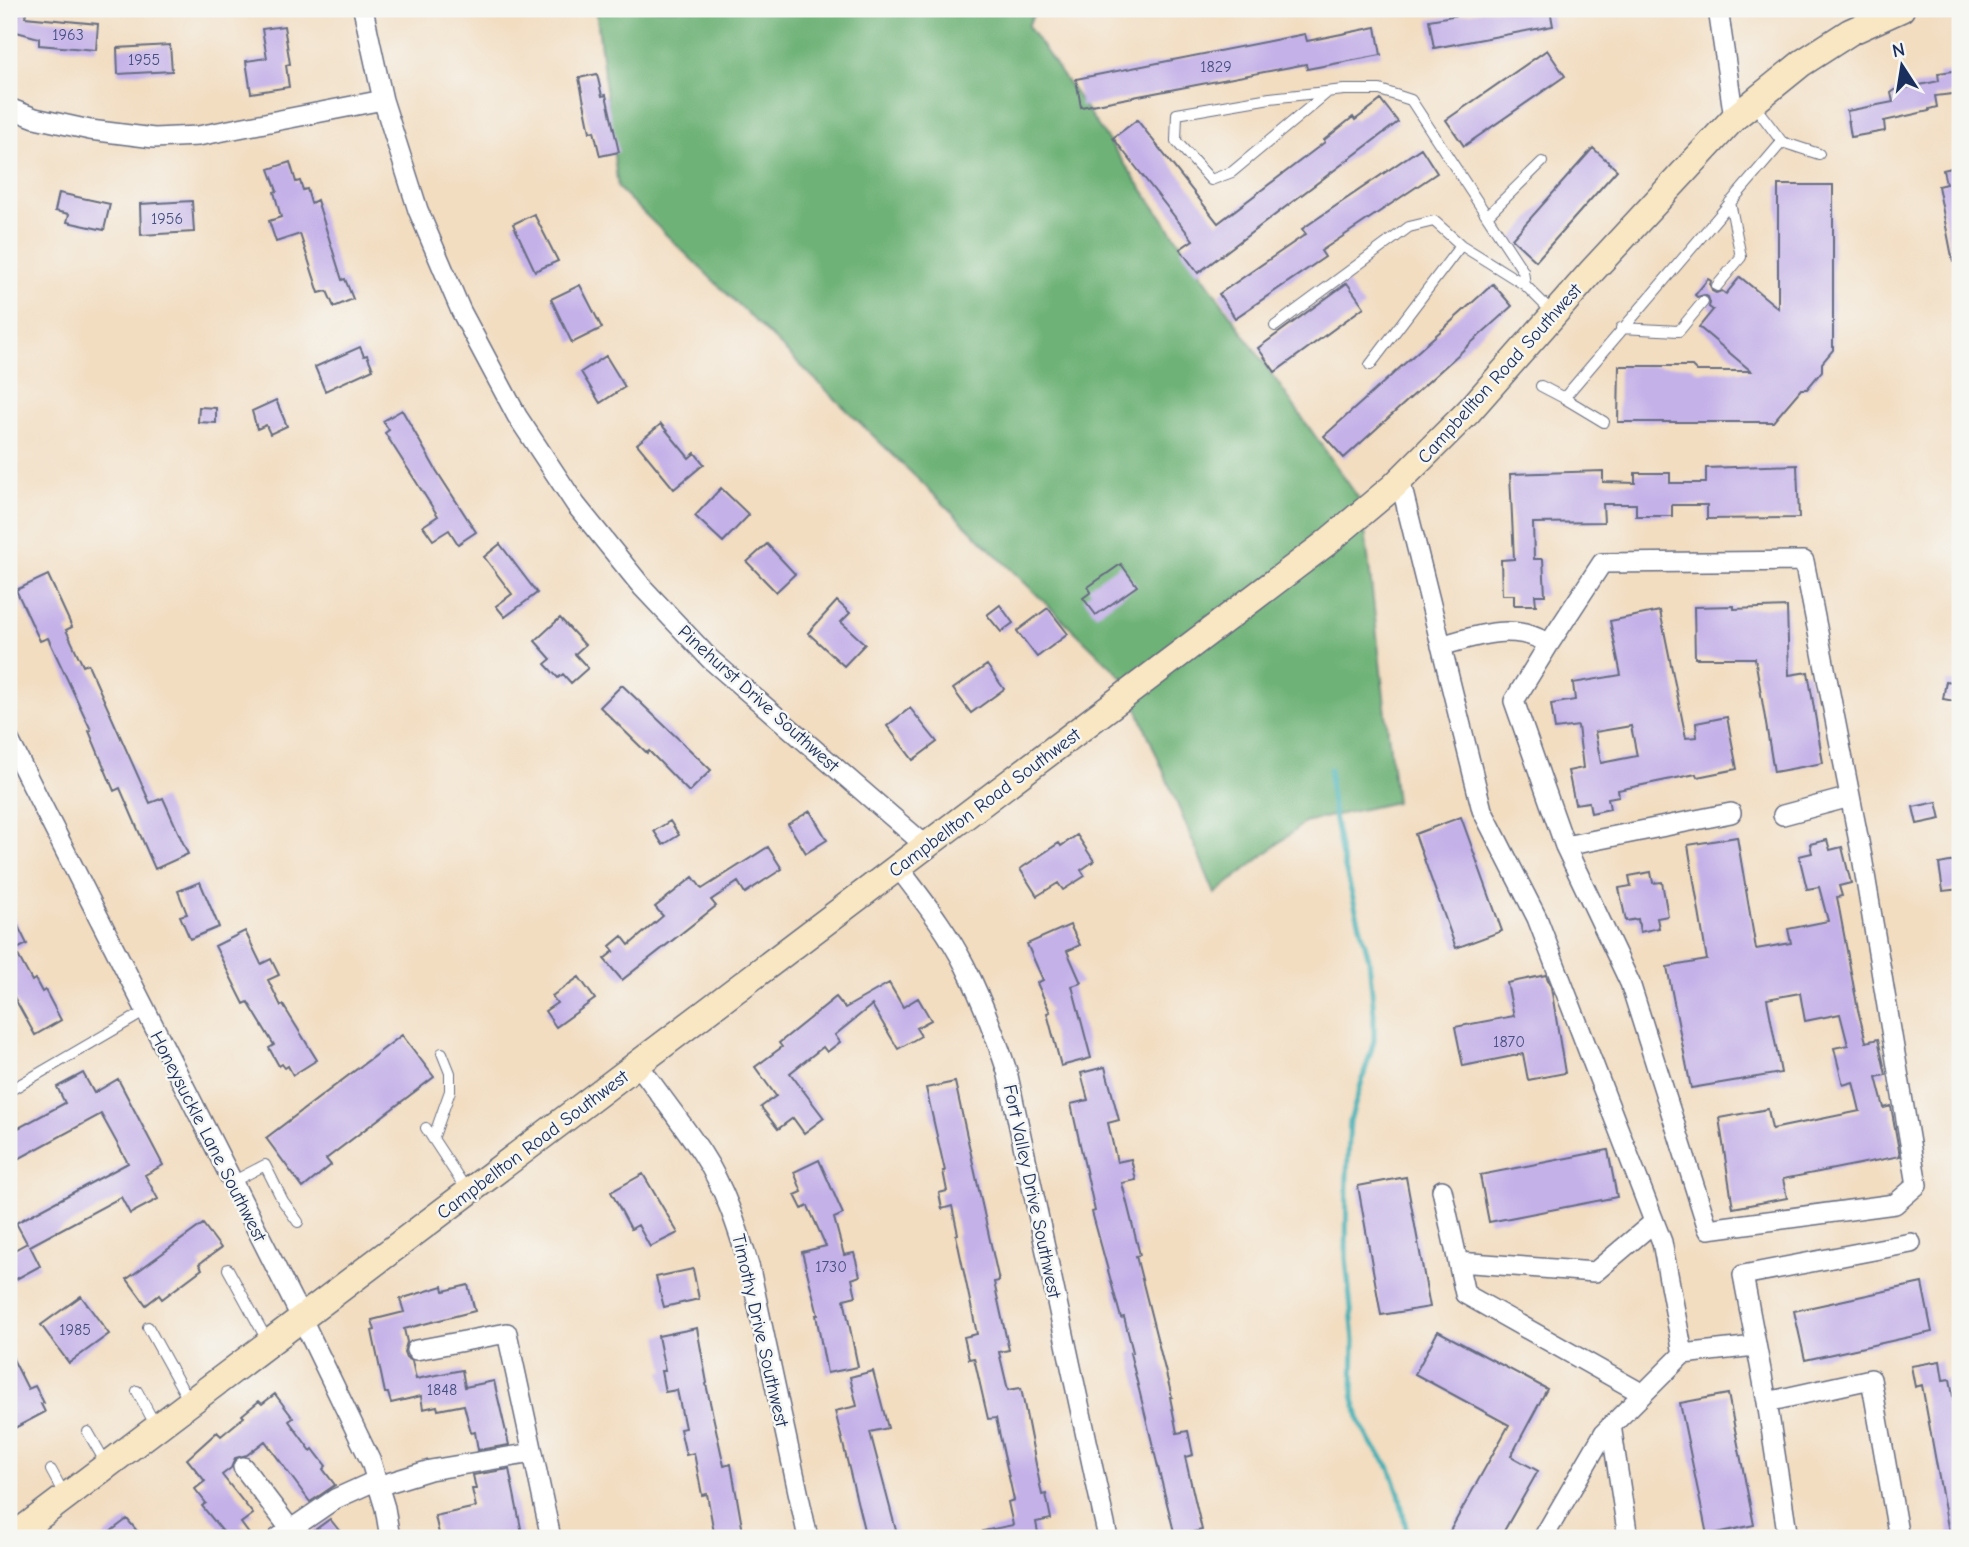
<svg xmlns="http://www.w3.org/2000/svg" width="1969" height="1547" viewBox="0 0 1969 1547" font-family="'Comic Neue',sans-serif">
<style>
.forest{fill:#6eb277;stroke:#44706a;stroke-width:2}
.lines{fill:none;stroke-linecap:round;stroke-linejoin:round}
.stream{stroke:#3badb3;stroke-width:5}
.building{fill:#c4b1e8;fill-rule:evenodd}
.lane-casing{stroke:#666c81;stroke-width:12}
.street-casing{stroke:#666c81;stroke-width:22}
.secondary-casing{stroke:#666c81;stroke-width:29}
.lane{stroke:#fff;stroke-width:10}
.street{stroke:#fff;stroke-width:19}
.secondary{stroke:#f9e7c3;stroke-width:26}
.labels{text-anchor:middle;stroke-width:5;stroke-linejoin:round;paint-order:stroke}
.number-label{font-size:16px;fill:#455080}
.street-label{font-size:19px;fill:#1b2f5e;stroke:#f6f6f2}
</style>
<rect width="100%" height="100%" fill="#f6f6f2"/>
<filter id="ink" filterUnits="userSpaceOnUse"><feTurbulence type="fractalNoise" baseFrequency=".0143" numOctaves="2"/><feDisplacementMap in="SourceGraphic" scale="14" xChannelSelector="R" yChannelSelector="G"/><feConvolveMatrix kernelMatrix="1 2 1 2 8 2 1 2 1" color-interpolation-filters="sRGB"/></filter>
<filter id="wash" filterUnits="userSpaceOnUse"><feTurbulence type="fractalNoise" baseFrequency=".00686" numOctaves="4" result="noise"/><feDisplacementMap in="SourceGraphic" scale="28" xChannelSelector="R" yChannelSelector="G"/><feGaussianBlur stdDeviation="1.57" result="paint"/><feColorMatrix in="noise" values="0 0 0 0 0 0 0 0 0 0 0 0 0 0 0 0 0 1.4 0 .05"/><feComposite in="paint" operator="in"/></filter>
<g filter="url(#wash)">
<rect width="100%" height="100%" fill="#f2ddc1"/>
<!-- forest -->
<path class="forest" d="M596,9h440l-8,17 334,477 34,299 -91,20 -90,72 -90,-214 -507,-492z"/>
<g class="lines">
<!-- stream -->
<path class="stream" d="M1330,769l1,29 10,55 28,106 5,55v27l-24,80 -3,54 -1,83 8,82 -1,55 7,27 13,24 17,22 9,25 9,45"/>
</g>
<g id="blocks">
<!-- building -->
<path class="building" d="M9,9h18l-2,8 73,7 -2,26 -57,-5v-7l-30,-8z
M1493,9h57l3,17 -119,22 -5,-28z
M284,26l6,38 -4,1 3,22 -38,6 -5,-32 21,-3 -5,-29z
M1376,27l5,28 -74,14 -1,-5 -225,43 -5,-28 229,-45 2,7z
M170,45l2,26 -54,3 -1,-26z
M1547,50l18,26 -101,70 -18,-26z
M1960,70v23l-25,3 2,11 -8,2v2l-45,10 1,10 -34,6 -4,-26 46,-9 -2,-9 4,-3 44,-9 -1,-8z
M597,74l5,22 4,-1 13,57 -19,4 -6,-25 -4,1 -11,-54z
M1381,100l17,22 -200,151 -18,-24 13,-9 -80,-102 24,-18 81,103 107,-81 -1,-2 29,-23 2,3z
M1421,148l16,25 -116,78 4,6 -90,61 -16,-24 87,-60 -4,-5z
M1593,148l24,22 -81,91 -24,-22z
M290,162l6,20 4,-1 3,9 4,-1 4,14 6,-3 25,80 3,-1 8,20 -19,8 -7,-16 -8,2 -19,-59 -24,8 -7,-21 12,-4 -7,-25 3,-1 -8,-22z
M1960,166v95l-7,1 -15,-76 8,-2 -3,-14z
M1778,185h55v165l-11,13v8l-15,18h-6l-28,33h-155l1,-56h73l5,5h54l-52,-44 14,-17 -4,-3 1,-4 -2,-6 -4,-2 -7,2 -2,-2 13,-16 3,2 -1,4 2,6 4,2 6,-2 4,3 14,-17 38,31z
M59,193l51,11 -6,26 -37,-8 2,-8 -14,-3z
M192,201l2,31 -53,3 -1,-31z
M534,214l24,47 -23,10 -22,-47z
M1347,283l17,24 -89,65 -17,-24z
M1493,284l19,22 -168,152 -20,-22z
M580,285l22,43 -30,15 -21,-44z
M360,347l4,9 3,-1 6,14 -48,22 -10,-24z
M606,356l19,31 -25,16 -19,-31z
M276,400l11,26 -17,8 -4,-9 -9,4 -5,-18z
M199,407l17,1v15l-18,-1z
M402,410l34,60 40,62 -18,12 -9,-14 -16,10 -10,-14 15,-10 -53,-83 4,-3 -6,-9z
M661,424l28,34 6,-5 9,11 -30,25 -37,-45z
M1797,465l2,53 -92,1v-14h-35v11h-36v-12h-33l1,18 -71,1 1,36h9l2,36h-10l1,10h-22v-10h-12l-1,-35 13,-1 -4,-85 93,-3v11l32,1v-10h35v10h36v-15z
M721,488l28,27 -26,27 -28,-26z
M500,544l37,49 -32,24 -9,-11 16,-12 -28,-37z
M767,544l28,30 -19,18 -29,-30z
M1121,564l16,22 -41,29 -13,-17 8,-6 -3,-5z
M48,575l24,52 -6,3 17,36 5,-2 62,139 13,-5 25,56 -33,15 -35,-81 -6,3 -25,-60 2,-1 -43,-92 -8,3 -24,-51z
M837,601l13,12 -9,9 24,22 -21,22 -36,-33z
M1000,605l13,18 -12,9 -14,-17z
M1734,606v3l53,-2 2,68 19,-3 15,91 -49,9 -19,-114h-60l-1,-51z
M1048,608l20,26 -31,23 -20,-26z
M1660,611l26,127 11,-1 -1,-14 31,-6 10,52 -40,8 -1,-3 -78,16 1,6 -11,2 2,11 -19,4 -2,-11 -14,2 -7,-33 15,-3 -5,-42 -23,3 -4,-25 24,-4 -2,-17 48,-8 -11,-54zM1631,726l6,30 -36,7 -6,-31z
M560,618l25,27 -10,9 13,14 -17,15 -8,-9 -5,4 -13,-14 6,-5 -16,-18z
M987,665l17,24 -33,24 -18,-24z
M1946,681l14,2v19l-17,-3z
M622,685l89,85 -22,22 -40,-41 -2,2 -47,-46z
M910,708l27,34 -24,18 -26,-34z
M1937,802l4,17 -24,5 -4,-17z
M810,811l17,29 -21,13 -18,-29z
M1461,817l41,114 -46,17 -41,-114z
M670,821l9,14 -16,10 -9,-14z
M1077,835l17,26 -13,9 4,6 -22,14 -5,-7 -21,13 -17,-27 39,-26 2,3z
M1737,837l19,112 35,-6 -3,-14 40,-8 -9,-34 -12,2 -8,-33 13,-3 -2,-9 17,-4 3,10 12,-3 9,36 -12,3 3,10 -5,1 21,113 8,32 12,-3 8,36 -10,2 8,31 7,-2 9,50 -117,23 4,19 -54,10 -14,-90 49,-9 4,20 88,-18 -7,-29 -10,3 -9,-37 14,-3 -8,-31 -35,7 -5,-28 -33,6 14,74 -90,15 -24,-121 40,-7 -19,-115z
M768,847l14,22 -37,24 -7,-11 -27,18 5,6 -94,74 -18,-21 10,-8 -4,-5 12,-10 7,9 34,-29 -8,-9 38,-30 9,12z
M1960,860v29l-17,2 -4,-27z
M1651,872l2,11 9,-1 6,34 -11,2 2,10 -19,4 -2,-13 -12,2 -7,-33 12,-2 -2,-10z
M200,882l19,45 -29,12 -10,-23 7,-2 -9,-23z
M9,908l18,36 -12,6 17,31 3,-2 7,13 3,-2 16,30 -26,15 -26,-47z
M1070,925l10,20 -13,6 14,32 -9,3 19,72 -30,8 -14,-53 3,-1 -13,-29 6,-3 -16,-36z
M245,931l16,33 10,-5 8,16 -11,5 13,26 2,-1 34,55 -24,15 -5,-9 -3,2 -3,-4 -3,2 -10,-18 5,-3 -26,-43 -4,2 -29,-58z
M1546,975l5,12 14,86 -37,7 -5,-26 -60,12 -8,-39 59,-11 -7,-33z
M579,977l16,22 -39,28 -11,-16 12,-8 -5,-7z
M889,983l14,24 15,-9 13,22 -15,8 5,8 -23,13 -26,-44 -37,30 5,7 -13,10 -4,-5 -33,26 34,45 -20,15 -11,-15 -15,11 -17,-22 15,-11 -21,-29 27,-20 -3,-4 57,-46 9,11z
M402,1035l32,42 -108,82 5,6 -28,23 -37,-50z
M1105,1067l14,53 -11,3 9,39 14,-3 5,21 -14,3 18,72 -4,1 36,141h-2l7,36 11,-2 5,24 -8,2 17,73 -27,6 -45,-183 3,-1 -9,-35 -3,1 -29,-106 3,-1 -24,-107 17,-4 -7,-27z
M83,1073l11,20 24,-14 45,86 -18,10 13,24 -28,15 -9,-17 -91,49 10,20 -31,17v-30l18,-10 -11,-20 112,-60 -27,-49 -92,50v-31l56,-30 -8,-16z
M955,1082l44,199 -5,1 15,68 -10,2 9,38 13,-2 21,107 4,-1 5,25 -15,3 3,16h-55l-1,-7 30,-6 -5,-23 6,-2 -18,-82 -8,1 -14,-61 -5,1 -5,-22 13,-3 -21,-99 2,-1 -6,-28 -10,3 -3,-16 8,-2 -4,-20h2l-19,-83z
M1608,1150l9,47 -128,25 -9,-47z
M819,1160l24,54 -9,4 10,37 10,-2 6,23 -8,3 4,17 -12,3 14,68 -31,6 -11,-58h2l-16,-63 24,-6 -18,-40 -6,3 -7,-14 7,-3 -8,-20z
M643,1174l35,59 -28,14 -12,-22 -7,4 -20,-37z
M1406,1177l24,130 -49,8 -23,-129z
M203,1224l18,24 -22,16 3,5 -40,30 -3,-4 -13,10 -19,-26z
M693,1269l6,30 -35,8 -8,-30z
M1922,1283l10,49 -127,28 -11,-49z
M468,1285l7,26 -71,18 3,13 -3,10 2,5 6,4 4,18 46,-9 3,17 29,-6 15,64 -31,5 -3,-18 -4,1 -7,-28 -26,5 -1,-4 -14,3 -2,-13 -30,7 -3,-10h-3l-13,-62 3,-1 -3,-10 32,-8 -4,-13 43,-13 1,5z
M81,1296l28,38 -40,29 -28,-38z
M697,1328l10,55 -1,1 18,82 7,-2 13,74h-29l-8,-44 -5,1 -8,-42 -8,2 -6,-26 5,-1 -8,-38 -12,2 -4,-21h4l-7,-35z
M1438,1331l109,58 -36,67 27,15 -38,67h-54l63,-113 -94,-51z
M9,1351l19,38 7,-3 9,17 -3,1 4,8 -36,19z
M1940,1361l3,19 7,-1 10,57v102h-10l-28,-153 -7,2 -4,-21z
M873,1371l15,57 -18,4 28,106h-32l-31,-127 22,-5 -7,-29z
M275,1394l18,24 -4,3 22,30 2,-2 13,17 -3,3 12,16 -25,17 -45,-61 -18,14 -12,3 -4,10 -9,7 31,39 -12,9 11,15h-24l-26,-32 4,-3 -11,-14 10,-8 -18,-22 30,-27 4,4 23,-19 -2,-2 17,-14 3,3z
M1728,1394l26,131 -47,10 -27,-132z
M509,1469l14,69h-41v-4l-18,4h-24l-5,-22 41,-9 -4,-18h4l-3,-14z
M127,1519l16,19h-41z
M330,1519l15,19h-41z"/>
</g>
</g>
<g filter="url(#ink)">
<use href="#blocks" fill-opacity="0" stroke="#666c81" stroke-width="2"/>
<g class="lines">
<!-- lane casing -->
<g class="lane-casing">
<path id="lane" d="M1328,92l-96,80 -21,8 -35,-39 1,-27 93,-16 74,-8h36l31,10 112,171 2,14
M1782,142l37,12
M1487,216l55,-54
M1717,286l24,-29 -11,-55
M1275,326l134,-99 25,-6 27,24 64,40 29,29
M1621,328l58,3 24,-29
M1370,365l91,-120
M1541,386l23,12
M1604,422l-40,-24 218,-256 -28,-37
M9,1091l137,-80
M426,1128l42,64
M433,1139l17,-48v-18l-8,-20
M232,1182l33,-17 18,36 15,21
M228,1269l40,73
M148,1327l42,76
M137,1391l20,37
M88,1432l19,33
M51,1470l13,24"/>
</g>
<!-- street casing -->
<g class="street-casing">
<path id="street" d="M363,9l20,91 35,110 43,101 56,105 59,89 67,83 67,71 216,187
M1718,9l16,109
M9,108l26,10 55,12 64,8 44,-2 185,-36
M1400,480l82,330 55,108 125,324 21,112
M1441,646c36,-11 74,-24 108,-2l-35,57 51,145 65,137 78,246 187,-25 22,-19 -55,-328 -58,-296 -202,2 -53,81
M9,740l293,579 69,143 14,46 5,30
M1783,815l67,-18
M1565,846l166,-33
M898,867c24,32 49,63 67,99 17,34 30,69 42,105l101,467
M638,1064c21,30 44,59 64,89 23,35 36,76 48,116l58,269
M1442,1190l23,104 178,100
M1458,1262l137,10 59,-50
M1767,1402l104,-23 28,159
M1611,1425l17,113
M533,1453l18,85
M243,1467l48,63
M378,1486l52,-16 103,-17 -26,-120 -91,17
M278,1538l57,-39 42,-19
M1543,1538l61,-105 79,-79 72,-8
M1788,1538l-21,-136 -24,-127 168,-32"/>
</g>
<!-- secondary casing -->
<g class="secondary-casing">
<path id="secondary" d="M11,1538l1314,-994 69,-58 75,-75 123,-140 142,-153 68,-55 48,-31 51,-23"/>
</g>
<!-- lane -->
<use href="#lane" class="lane"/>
<!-- street -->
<use href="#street" class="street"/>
<!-- secondary -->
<use href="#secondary" class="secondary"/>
</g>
</g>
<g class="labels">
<!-- number labels -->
<g class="number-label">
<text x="68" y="40">1963</text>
<text x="144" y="65">1955</text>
<text x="1216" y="72">1829</text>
<text x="167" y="224">1956</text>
<text x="1509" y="1047">1870</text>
<text x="831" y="1272">1730</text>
<text x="75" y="1335">1985</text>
<text x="442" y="1395">1848</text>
</g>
<!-- street labels -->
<g class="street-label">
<text transform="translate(1499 373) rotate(-48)" y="7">Campbellton Road Southwest</text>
<text transform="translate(759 698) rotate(42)" y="7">Pinehurst Drive Southwest</text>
<text transform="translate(984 802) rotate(-37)" y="7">Campbellton Road Southwest</text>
<text transform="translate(209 1136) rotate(63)" y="7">Honeysuckle Lane Southwest</text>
<text transform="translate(532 1144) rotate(-37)" y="7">Campbellton Road Southwest</text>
<text transform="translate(1033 1191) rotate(78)" y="7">Fort Valley Drive Southwest</text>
<text transform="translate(761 1330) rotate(77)" y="7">Timothy Drive Southwest</text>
</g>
</g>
<!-- margin -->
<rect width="1969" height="1547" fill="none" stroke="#f6f6f2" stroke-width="35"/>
<!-- north arrow -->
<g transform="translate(1902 66) rotate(348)" stroke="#f6f6f2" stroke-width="5" paint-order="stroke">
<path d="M0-5L12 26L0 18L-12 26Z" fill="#1b2f5e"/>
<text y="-10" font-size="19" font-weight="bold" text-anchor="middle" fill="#1b2f5e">N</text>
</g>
</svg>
